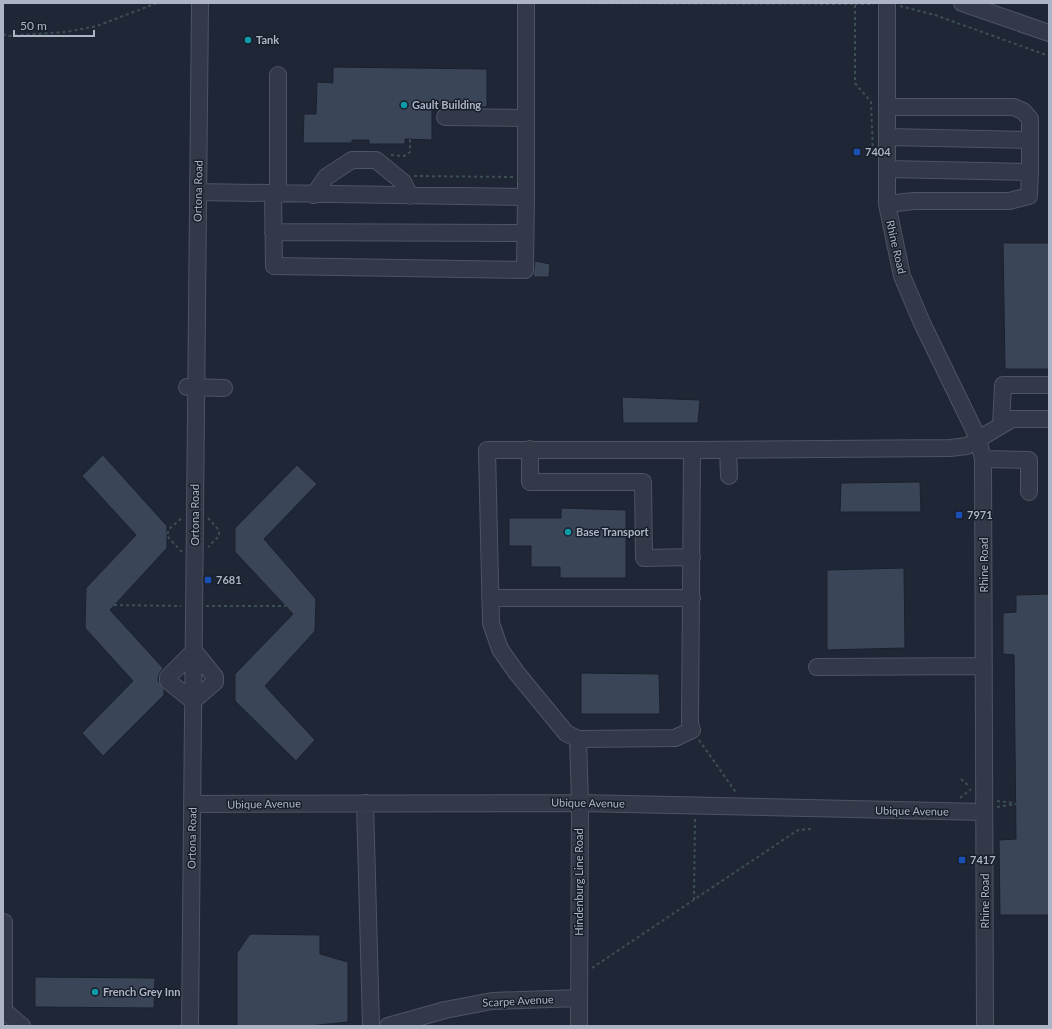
<svg xmlns="http://www.w3.org/2000/svg" width="1052" height="1029" viewBox="0 0 1052 1029" font-family="Lato,sans-serif">
<style>
.building{fill:#3b4558;stroke:#1a212e}
.lines{fill:none;stroke-linecap:round;stroke-linejoin:round}
.minor-casing{stroke:#4d5463;stroke-width:18}
.path{stroke:#3c4f53;stroke-width:2;stroke-dasharray:3 3;stroke-linecap:butt}
.minor{stroke:#333948;stroke-width:16}
.culture-dot{fill:#0f9aa8;stroke:#181f2c;stroke-width:1.5}
.transit-dot{fill:#1a4fb4;stroke:#181f2c;stroke-width:1.5}
.labels{text-anchor:middle;stroke-width:3;stroke-linejoin:round;paint-order:stroke}
.poi-label{font-size:11px;font-weight:bold;fill:#adb4c5;stroke:#181f2c;text-anchor:start}
.street-label{font-size:11px;fill:#adb4c5;stroke:#181f2c}
</style>
<rect width="100%" height="100%" fill="#1f2737"/>
<!-- building -->
<path class="building" d="M333,67l154,2v38l-55,-1v34l-27,-1v5h-36v-4h-17v3h-49l1,-29h12l1,-32 16,1z
M1003,243h46v126h-44z
M535,261l15,3 -1,13h-16z
M622,397l78,3 -2,23h-75z
M103,455l64,71v22l-57,62 53,58 -4,6 -1,7 6,9v5l-61,61 -21,-23 51,-52 -48,-53 1,-40 50,-53 -54,-59z
M297,465l20,19 -53,55 52,60 -1,32 -50,55 50,54 -19,21 -61,-60v-27l58,-60 -58,-62v-24z
M920,482l1,30h-81l1,-29z
M561,508l65,2v68h-66v-11h-29v-21h-22v-28h52z
M904,568l1,80 -78,2v-80z
M1049,594v321h-49l-1,-75 17,-1 -2,-184 -11,-1v-41l13,-1v-17z
M581,673l78,1 1,40h-79z
M250,934l70,1v19l28,8v60l-39,4h-72v-73z
M35,977l120,1 -1,30 -119,-1z"/>
<g class="lines">
<!-- minor casing -->
<g class="minor-casing">
<path id="minor" d="M887,3v201l15,72 20,47 56,115 5,21 2,567
M962,3l87,30
M887,107h127l9,4 7,8v53l-143,-3
M445,117l81,1
M887,137l143,3
M198,192l328,5v-194
M273,194l1,72 251,4 1,-73
M278,195v-120
M314,195l12,-18 26,-17h24l27,22 7,14
M887,204l27,-3h95l20,-5 1,-24
M273,232l252,1
M187,387l37,1
M1001,425l2,-40h46
M530,449v33h113l1,76 48,-1
M692,450h-205l4,173 9,26 16,23 50,61 12,6 97,-1 17,-8 -2,-6 2,-274 258,-2 17,-2 45,-27h37
M728,450l1,26
M983,459l46,1v32
M490,598h202
M194,651l21,26v5l-22,19 -25,-20v-4z
M817,667l167,-1
M578,739l2,64 -1,223
M365,803l6,223
M192,804l388,-1 404,9
M4,922v89l18,15
M190,1026l10,-1023
M388,1026l57,-16 47,-9 87,-3"/>
</g>
<!-- path -->
<path class="path" d="M538,3l317,1v79l16,19 2,51
M855,4h19
M900,6l35,9 114,41
M3,34l5,2 58,-4 31,-6 60,-23
M391,155l13,1 6,-4v-13
M414,176l100,1
M208,518l11,12v6l-11,11
M182,552l-15,-16 2,-7 13,-11
M114,605l67,1
M206,606h80
M699,740l38,54
M961,779l9,8
M960,798l11,-9
M997,801l16,2
M997,807l19,-3
M694,900l1,-81
M592,968l206,-138 14,-1"/>
<!-- minor -->
<use href="#minor" class="minor"/>
</g>
<!-- markers -->
<g class="culture-dot">
<circle cx="248" cy="40" r="4"/>
<circle cx="404" cy="105" r="4"/>
<circle cx="568" cy="532" r="4"/>
<circle cx="95" cy="992" r="4"/>
</g>
<g class="transit-dot">
<rect x="853" y="148" width="8" height="8" rx="2"/>
<rect x="955" y="511" width="8" height="8" rx="2"/>
<rect x="204" y="576" width="8" height="8" rx="2"/>
<rect x="958" y="856" width="8" height="8" rx="2"/>
</g>
<g class="labels">
<!-- poi labels -->
<g class="poi-label">
<text x="256" y="44">Tank</text>
<text x="412" y="109">Gault Building</text>
<text x="865" y="156">7404</text>
<text x="967" y="519">7971</text>
<text x="576" y="536">Base Transport</text>
<text x="216" y="584">7681</text>
<text x="970" y="864">7417</text>
<text x="103" y="996">French Grey Inn</text>
</g>
<!-- street labels -->
<g class="street-label">
<text transform="translate(198 191) rotate(-89)" y="4">Ortona Road</text>
<text transform="translate(896 247) rotate(77)" y="4">Rhine Road</text>
<text transform="translate(195 515) rotate(-90)" y="4">Ortona Road</text>
<text transform="translate(984 565) rotate(-90)" y="4">Rhine Road</text>
<text transform="translate(588 803) rotate(1)" y="4">Ubique Avenue</text>
<text transform="translate(264 804) rotate(-1)" y="4">Ubique Avenue</text>
<text transform="translate(912 811) rotate(1)" y="4">Ubique Avenue</text>
<text transform="translate(192 838) rotate(-89)" y="4">Ortona Road</text>
<text transform="translate(579 882) rotate(-90)" y="4">Hindenburg Line Road</text>
<text transform="translate(985 901) rotate(-90)" y="4">Rhine Road</text>
<text transform="translate(518 1001) rotate(-3)" y="4">Scarpe Avenue</text>
</g>
</g>
<!-- border -->
<rect width="1052" height="1029" fill="none" stroke="#adb4c5" stroke-width="8"/>
<!-- scale -->
<path d="M14 30v6h80v-6" fill="none" stroke="#adb4c5" stroke-width="2"/>
<text x="20" y="30" font-size="12" fill="#adb4c5" stroke="#181f2c" stroke-width="3" paint-order="stroke">50 m</text>
</svg>
